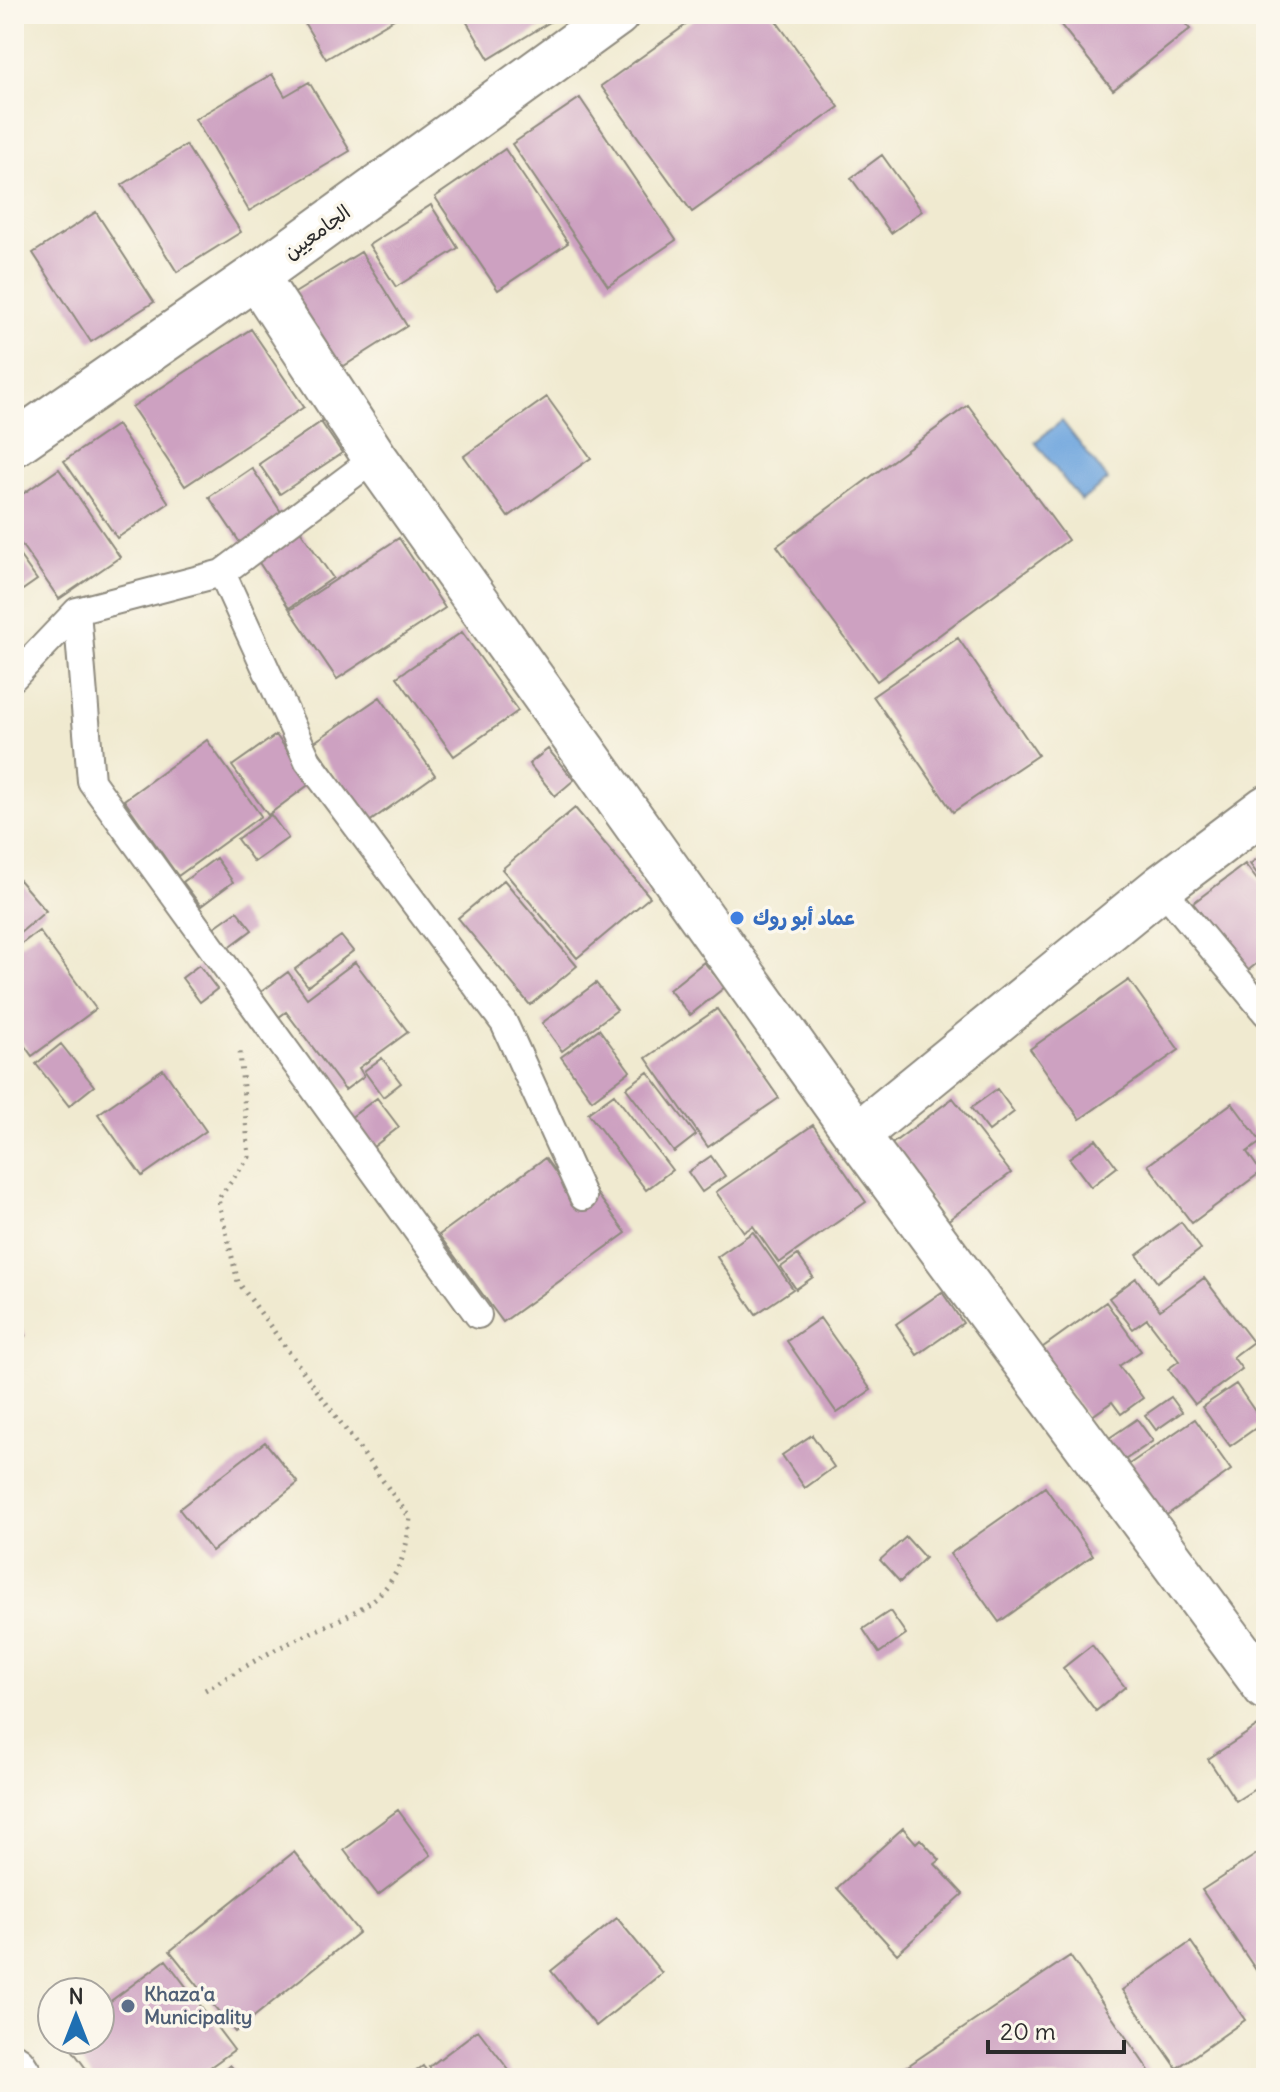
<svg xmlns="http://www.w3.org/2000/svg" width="1280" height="2092" viewBox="0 0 1280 2092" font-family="Delius,'Playpen Sans Arabic',sans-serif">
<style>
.water{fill:#70a6de;stroke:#4e6884;stroke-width:2}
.building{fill:#cda1c1}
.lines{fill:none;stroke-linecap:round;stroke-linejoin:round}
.service-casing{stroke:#8e8a7e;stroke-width:30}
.minor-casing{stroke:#8e8a7e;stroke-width:48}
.tertiary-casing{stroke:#8e8a7e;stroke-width:48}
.path{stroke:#8e8a7e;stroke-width:5;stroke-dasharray:2 6;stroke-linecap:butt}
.service{stroke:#fff;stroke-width:26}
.minor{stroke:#fff;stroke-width:44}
.tertiary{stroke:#fff;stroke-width:44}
.shop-dot{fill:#3f7fe0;stroke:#fbf7ec;stroke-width:3}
.service-dot{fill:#5c6f8a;stroke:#fbf7ec;stroke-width:3}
.labels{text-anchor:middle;stroke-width:7;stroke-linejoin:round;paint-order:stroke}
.street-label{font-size:20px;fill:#2b2b2b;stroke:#fbf7ec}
.shop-label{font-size:20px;font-weight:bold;fill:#366cbe;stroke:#fbf7ec;text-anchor:start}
.service-label{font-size:20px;font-weight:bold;fill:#4e5e75;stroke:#fbf7ec;text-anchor:start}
</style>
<rect width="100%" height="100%" fill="#fbf7ec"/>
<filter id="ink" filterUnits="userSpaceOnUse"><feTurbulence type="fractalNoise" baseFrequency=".0125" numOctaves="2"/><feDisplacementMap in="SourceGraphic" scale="16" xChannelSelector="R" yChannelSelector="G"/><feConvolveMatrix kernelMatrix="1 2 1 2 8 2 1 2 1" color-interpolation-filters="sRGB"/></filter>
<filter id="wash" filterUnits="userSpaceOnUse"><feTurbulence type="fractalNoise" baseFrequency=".006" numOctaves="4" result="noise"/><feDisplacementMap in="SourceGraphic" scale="32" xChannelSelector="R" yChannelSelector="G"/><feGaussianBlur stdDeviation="1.8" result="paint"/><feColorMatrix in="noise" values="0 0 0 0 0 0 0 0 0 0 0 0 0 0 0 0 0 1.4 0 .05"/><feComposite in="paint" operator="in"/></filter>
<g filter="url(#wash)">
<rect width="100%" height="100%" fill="#f0ead0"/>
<!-- water -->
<path class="water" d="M1062,421l46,59 -27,21 -46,-59z"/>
<g id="blocks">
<!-- building -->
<path class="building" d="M299,14h98l2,2 -73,43z
M462,14h101l-74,45z
M701,14h70l68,93 -147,105 -91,-126z
M1052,14h125l13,15 -77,61z
M272,74l13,22 24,-14 41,69 -101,60 -54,-92z
M580,98l96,142 -68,46 -96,-142z
M186,145l55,87 -64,40 -55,-87z
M505,149l63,94 -70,47 -63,-93z
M882,155l40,56 -31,22 -40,-55z
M431,205l27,43 -62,39 -27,-42z
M96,212l58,90 -63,40 -58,-89z
M361,252l46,74 -71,45 -46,-75z
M251,329l53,78 -119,79 -53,-79z
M547,397l44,61 -83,59 -44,-61z
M968,405l100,135 -191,141 -100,-135z
M321,422l21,31 -62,41 -21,-30z
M117,425l52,78 -52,35 -53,-77z
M252,468l33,50 -42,29 -34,-50z
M59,469l61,88 -61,42 -45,-65v-34z
M299,529l34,49 -44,30 -33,-50z
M399,538l46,70 -108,71 -47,-69z
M14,548l23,32 -23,16z
M462,632l56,79 -64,45 -57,-79z
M958,638l80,117 -85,57 -80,-116z
M380,697l55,78 -66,47 -56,-79z
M276,735l35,48 -43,32 -36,-49z
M207,740l54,76 -83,60 -54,-76z
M548,749l26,31 -19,16 -26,-32z
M575,808l75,89 -73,61 -75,-89z
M271,815l17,23 -34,24 -17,-23z
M1266,852v34l-16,-22z
M216,858l17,24 -32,24 -18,-24z
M1245,864l21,28v64l-20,16 -53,-69z
M19,880l27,31 -32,27v-54z
M504,880l73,86 -47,39 -72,-87z
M237,911l15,19 -28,21 -15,-20z
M39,931l57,78 -64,47 -18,-25v-82z
M341,936l12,15 -45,35 -13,-17z
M355,962l53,70 -49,36 5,8 -19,14 -59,-78 -7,5 -18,-25 27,-20 19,26z
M704,962l21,25 -35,28 -21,-25z
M199,965l18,24 -17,13 -18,-24z
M1129,980l50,70 -99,69 -50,-70z
M596,983l21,27 -55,41 -20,-28z
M717,1009l62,89 -71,49 -62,-89z
M599,1029l31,42 -38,29 -31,-43z
M61,1044l33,42 -25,20 -33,-42z
M382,1058l19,25 -18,14 -19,-26z
M163,1069l43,62 -64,45 -44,-62z
M648,1072l48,63 -22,17 -48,-64z
M997,1089l17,23 -25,19 -18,-23z
M614,1094l58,76 -26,20 -58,-77z
M377,1098l22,29 -31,24 -22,-30z
M953,1098l58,75 -64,48 -58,-75z
M1232,1103l29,39 -14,10 14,20 -69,51 -44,-58z
M813,1125l53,77 -87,61 -26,-37 -9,6 -28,-40z
M1096,1139l21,28 -26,20 -22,-29z
M711,1156l14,20 -23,16 -14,-20z
M545,1158l33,46 17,-13 31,42 -123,89 -64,-87z
M1181,1222l20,27 -44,33 -20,-27z
M753,1232l40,57 -37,25 -39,-57z
M798,1255l15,22 -17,12 -15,-22z
M1136,1278l24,32 44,-32 49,64 -20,15 9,12 -47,35 -27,-35 11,-8 -32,-42 -14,10 -24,-31z
M942,1292l21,31 -46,32 -21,-31z
M1106,1302l35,49 -22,15 24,32 -22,16 -9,-12 -24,17 -49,-69z
M820,1318l51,72 -34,23 -50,-72z
M14,1319l12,16 -12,9z
M1236,1384l27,39 -33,23 -28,-39z
M1171,1397l11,15 -26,18 -11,-15z
M1137,1419l16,22 -36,24 -15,-22z
M1195,1419l36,51 -70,49 -36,-52z
M812,1435l22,32 -29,21 -23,-33z
M265,1442l33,41 -86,68 -33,-42z
M1045,1487l48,68 -94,67 -49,-68z
M906,1537l19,21 -25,24 -20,-22z
M890,1611l16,23 -27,19 -16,-24z
M1092,1645l33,42 -29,24 -33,-43z
M1258,1726l8,12v44l-30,19 -28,-42z
M398,1810l33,45 -53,40 -34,-45z
M903,1828l13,15 4,-4 20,21 -5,4 28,30 -66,60 -60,-66z
M1266,1848v137l-64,-95z
M294,1852l65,80 -124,100 -65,-81z
M617,1918l45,55 -66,53 -45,-55z
M1191,1942l54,78 -68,48 -55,-78z
M1070,1956l84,122h-264z
M166,1960l68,90 -39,28h-102l-28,-38h35v-31z
M478,2030l37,48h-77l-9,-11z
M230,2065l11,13h-28z
M423,2066l9,12h-25z"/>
</g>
</g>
<g filter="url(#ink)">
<use href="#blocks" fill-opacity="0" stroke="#8e8a7e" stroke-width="2"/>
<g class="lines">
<!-- service casing -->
<g class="service-casing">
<path id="service" d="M222,573l86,188 196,262 79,174
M77,611l14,170 387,534
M14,677l63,-66 145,-38 153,-115
M1161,887l105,126"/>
</g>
<!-- minor casing -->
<g class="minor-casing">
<path id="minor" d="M256,276l119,182 482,677 409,553
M857,1135l304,-248 105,-79"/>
</g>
<!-- tertiary casing -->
<g class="tertiary-casing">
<path id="tertiary" d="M14,444l242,-168 361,-262
M14,2067l7,11"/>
</g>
<!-- path -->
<path class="path" d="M205,1690c28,-16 56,-34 86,-48 65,-32 112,-38 119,-124l-172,-236 -20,-83 31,-42 -9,-105"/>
<!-- service -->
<use href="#service" class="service"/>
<!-- minor -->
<use href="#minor" class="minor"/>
<!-- tertiary -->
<use href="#tertiary" class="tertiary"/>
</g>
</g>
<!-- markers -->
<circle class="shop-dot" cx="737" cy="918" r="8"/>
<circle class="service-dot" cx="128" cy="2006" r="8"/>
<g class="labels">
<!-- street labels -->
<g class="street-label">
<text transform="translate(317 232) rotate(-36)" y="7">الجامعيين</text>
</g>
<!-- shop labels -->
<g class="shop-label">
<text x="753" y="925">عماد أبو روك</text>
</g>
<!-- service labels -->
<g class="service-label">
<text x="144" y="2001">Khaza'a<tspan x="144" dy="23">Municipality</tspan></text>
</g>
</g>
<!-- margin -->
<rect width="1280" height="2092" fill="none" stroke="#fbf7ec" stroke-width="48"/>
<!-- north arrow -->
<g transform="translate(76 2016)"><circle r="38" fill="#fbf7ec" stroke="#a8a59f" stroke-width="2"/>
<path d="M0-6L14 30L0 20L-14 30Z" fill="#1f6fb2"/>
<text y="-12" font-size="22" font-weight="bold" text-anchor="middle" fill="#2b2b2b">N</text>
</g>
<!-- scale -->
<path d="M988 2040v12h136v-12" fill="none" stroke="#2b2b2b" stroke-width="4"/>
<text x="1000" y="2040" font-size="24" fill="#2b2b2b" stroke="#fbf7ec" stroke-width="6" paint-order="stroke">20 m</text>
</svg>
